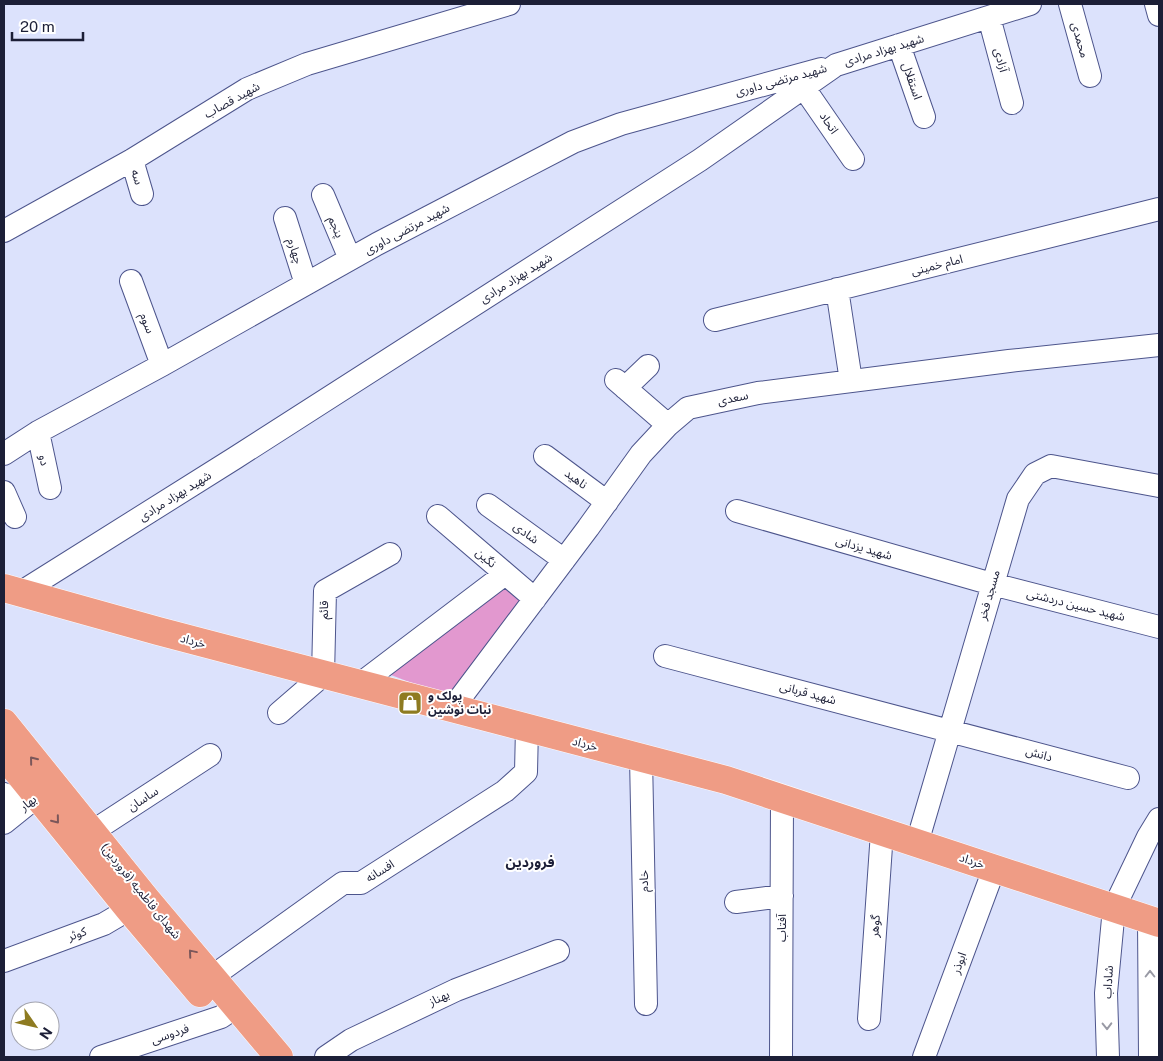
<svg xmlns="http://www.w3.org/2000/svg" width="1163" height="1061" viewBox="0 0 1163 1061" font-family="'Public Sans','Noto Sans Arabic',sans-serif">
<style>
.green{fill:#e298cf}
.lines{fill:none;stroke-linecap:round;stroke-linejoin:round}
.minor-casing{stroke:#4d558c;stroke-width:24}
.major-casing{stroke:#fff;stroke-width:29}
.minor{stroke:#fff;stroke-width:22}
.major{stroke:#ef9c85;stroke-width:28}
.oneway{stroke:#7b575a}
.oneway2{stroke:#999aa5}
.labels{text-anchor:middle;stroke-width:4;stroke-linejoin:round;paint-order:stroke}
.street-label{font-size:12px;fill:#1c1f37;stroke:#fff}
.poi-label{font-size:12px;font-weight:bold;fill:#1c1f37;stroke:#fff;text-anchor:start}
.neighbourhood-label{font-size:14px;font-weight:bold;fill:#1c1f37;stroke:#fff}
</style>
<rect width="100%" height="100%" fill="#dce2fc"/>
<!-- green -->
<path class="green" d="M501,585l22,17 -75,95 -62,-24z"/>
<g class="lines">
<!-- minor casing -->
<g class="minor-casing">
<path id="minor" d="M1070,4l20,72
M1156,4l3,11
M989,17l23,86
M899,45l25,72
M804,88l49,71
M132,160l10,34
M323,195l27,64
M285,218l21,66
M4,231l128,-71 115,-71 60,-25 202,-60
M131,281l31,84
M837,289l14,92
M715,320l444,-111
M616,380l52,45
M625,388l23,-22
M38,432l12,56
M4,454l34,-22 124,-67 215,-121 196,-102 48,-18 200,-55
M545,456l62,46
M4,492l11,25
M488,505l76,55
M737,511l255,73 167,43
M438,516l97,83
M20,593l215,-135 465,-298 136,-95 194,-61
M665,656l463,122
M360,684l145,-110
M452,709l136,-181 53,-74 27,-29 20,-17 70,-15 251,-32 150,-16
M279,713l44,-38 2,-84 65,-37
M641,758l5,246
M4,794l14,17
M4,823l46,-37
M78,841l132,-86
M917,843l101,-344 17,-25 16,-8 108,20
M736,902l46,-6
M1149,920l1,137
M4,961l100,-37 39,-23
M199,986l144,-103h18l144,-92 21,-19 1,-44
M869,1019l13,-187
M101,1057l120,-40 15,-10
M326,1057l25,-17 105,-50 102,-39
M781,1057l1,-258
M924,1057l70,-188
M1108,1057l-2,-64 8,-85 34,-71 11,-18"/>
</g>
<!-- major casing -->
<g class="major-casing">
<path id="major" d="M4,588l154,43 568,149 433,143
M4,723l142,176 133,158
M4,755l125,154 71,84"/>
</g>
<!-- minor -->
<use href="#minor" class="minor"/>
<!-- major -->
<use href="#major" class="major"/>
</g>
<!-- one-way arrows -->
<defs><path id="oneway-chevron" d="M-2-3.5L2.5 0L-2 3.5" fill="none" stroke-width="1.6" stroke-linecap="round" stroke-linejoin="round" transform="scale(1.25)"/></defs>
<g class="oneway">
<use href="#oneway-chevron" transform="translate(33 760) rotate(-129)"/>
<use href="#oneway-chevron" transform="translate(56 820) rotate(51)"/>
<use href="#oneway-chevron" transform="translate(192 953) rotate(-130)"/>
</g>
<g class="oneway2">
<use href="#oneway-chevron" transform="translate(1150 974) rotate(-90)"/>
<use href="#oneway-chevron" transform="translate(1107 1026) rotate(89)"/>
</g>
<!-- icons -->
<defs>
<g id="shop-square" transform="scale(1.25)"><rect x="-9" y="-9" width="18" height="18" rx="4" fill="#8e7b21" stroke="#fff"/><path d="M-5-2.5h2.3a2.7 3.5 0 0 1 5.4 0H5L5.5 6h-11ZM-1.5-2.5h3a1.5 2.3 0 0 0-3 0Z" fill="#fff"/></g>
</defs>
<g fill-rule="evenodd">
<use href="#shop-square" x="410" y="703"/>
</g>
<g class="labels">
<!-- street labels -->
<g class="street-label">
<text transform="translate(1080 40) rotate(74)" y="4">محمدی</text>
<text transform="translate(884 50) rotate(-17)" y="4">شهید بهزاد مرادی</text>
<text transform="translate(1001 60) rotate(75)" y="4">آزادی</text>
<text transform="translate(781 80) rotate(-15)" y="4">شهید مرتضی داوری</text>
<text transform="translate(912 81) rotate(71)" y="4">استقلال</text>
<text transform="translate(232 100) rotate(-29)" y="4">شهید قصاب</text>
<text transform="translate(829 123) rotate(56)" y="4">اتحاد</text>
<text transform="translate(137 177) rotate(73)" y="4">سه</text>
<text transform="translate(336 227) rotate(67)" y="4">پنجم</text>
<text transform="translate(407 229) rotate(-28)" y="4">شهید مرتضی داوری</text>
<text transform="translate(295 251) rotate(72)" y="4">چهارم</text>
<text transform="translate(937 265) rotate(-14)" y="4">امام خمینی</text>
<text transform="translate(516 278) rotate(-32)" y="4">شهید بهزاد مرادی</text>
<text transform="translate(147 323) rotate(69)" y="4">سوم</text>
<text transform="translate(733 398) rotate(-12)" y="4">سعدی</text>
<text transform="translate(44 460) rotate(78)" y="4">دو</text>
<text transform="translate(576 479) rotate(36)" y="4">ناهید</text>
<text transform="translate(175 496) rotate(-32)" y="4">شهید بهزاد مرادی</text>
<text transform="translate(526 533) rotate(36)" y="4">شادی</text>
<text transform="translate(864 548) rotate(16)" y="4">شهید یزدانی</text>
<text transform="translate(486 558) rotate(40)" y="4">نگین</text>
<text transform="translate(989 595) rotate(-74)" y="4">مسجد فخر</text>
<text transform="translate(1076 605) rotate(14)" y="4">شهید حسین دردشتی</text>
<text transform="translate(324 610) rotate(-89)" y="4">قائم</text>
<text transform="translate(193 641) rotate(15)" y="4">خرداد</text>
<text transform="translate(808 693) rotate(15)" y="4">شهید قربانی</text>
<text transform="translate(585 744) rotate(15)" y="4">خرداد</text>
<text transform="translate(1039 754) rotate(15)" y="4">دانش</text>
<text transform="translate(143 799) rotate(-33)" y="4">ساسان</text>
<text transform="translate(28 803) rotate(-38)" y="4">بهار</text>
<text transform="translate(972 861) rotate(18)" y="4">خرداد</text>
<text transform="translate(380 871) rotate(-32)" y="4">افسانه</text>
<text transform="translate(644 881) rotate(-91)" y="4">خادم</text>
<text transform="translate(141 891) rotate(51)" y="4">شهدای فاطمیه (فروردین)</text>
<text transform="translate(875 926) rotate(-86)" y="4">گوهر</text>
<text transform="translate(782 928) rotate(-90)" y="4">آفتاب</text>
<text transform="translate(77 934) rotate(-20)" y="4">کوثر</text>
<text transform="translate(959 963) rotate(-70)" y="4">ابوذر</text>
<text transform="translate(1108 982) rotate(-87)" y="4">شاداب</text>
<text transform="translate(439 998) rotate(-25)" y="4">بهناز</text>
<text transform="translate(170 1034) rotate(-19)" y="4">فردوسی</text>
</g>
<!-- poi labels -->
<g class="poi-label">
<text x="428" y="700">پولک و<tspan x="428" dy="14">نبات نوشین</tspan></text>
</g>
<!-- neighbourhood labels -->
<g class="neighbourhood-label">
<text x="530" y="867">فروردین</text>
</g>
</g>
<!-- border -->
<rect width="1163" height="1061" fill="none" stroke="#1c1f37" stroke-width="10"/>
<!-- north arrow -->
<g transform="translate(35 1026) rotate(124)"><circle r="24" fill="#ffffff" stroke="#a4a5af"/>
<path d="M0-4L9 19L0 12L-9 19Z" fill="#8e7b21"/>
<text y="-8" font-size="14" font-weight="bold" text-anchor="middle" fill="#1c1f37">N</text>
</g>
<!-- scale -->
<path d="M12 32v8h71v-8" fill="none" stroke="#1c1f37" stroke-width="2.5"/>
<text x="20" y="32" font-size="15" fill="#1c1f37" stroke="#ffffff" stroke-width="4" paint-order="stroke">20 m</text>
</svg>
